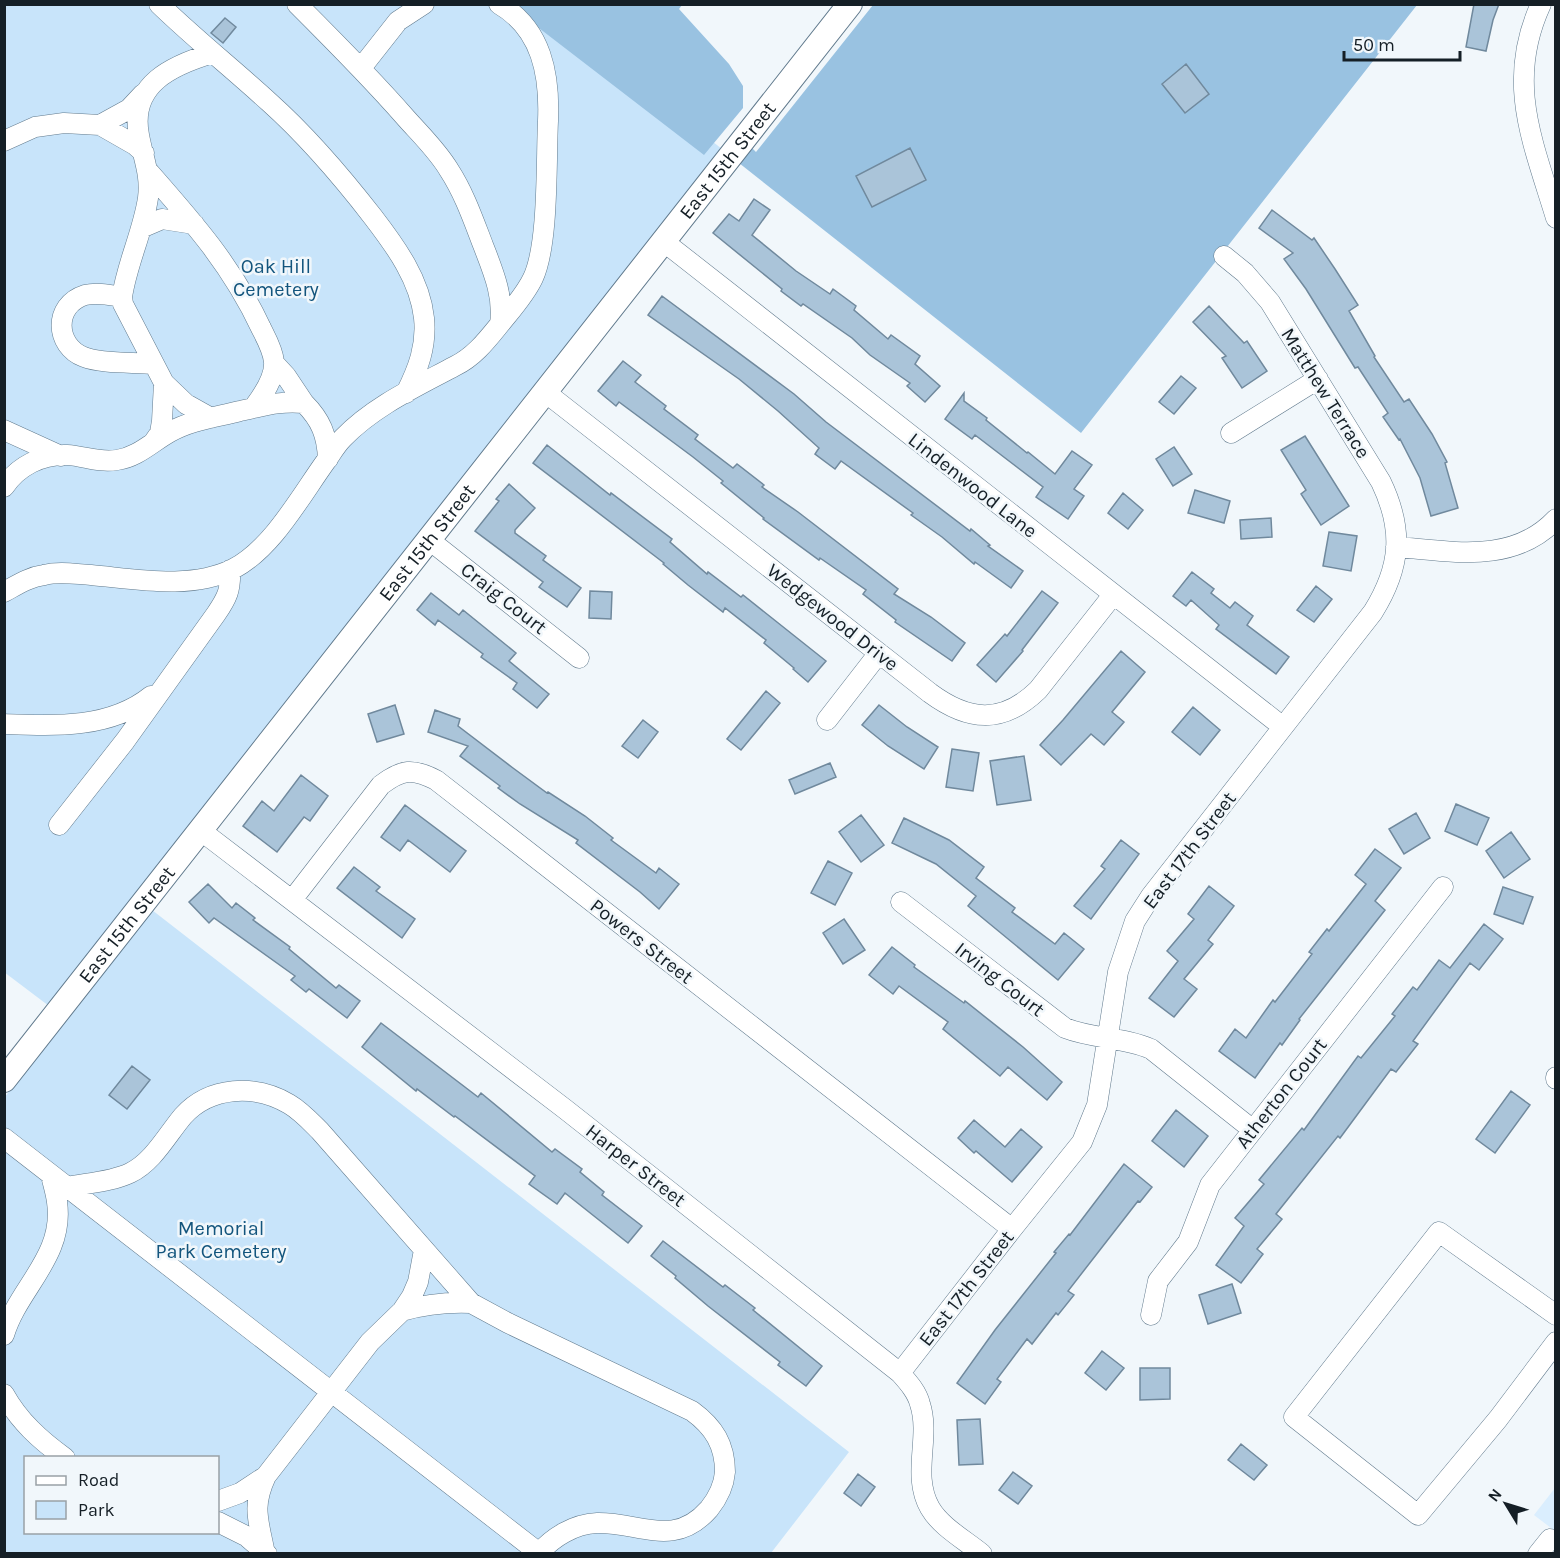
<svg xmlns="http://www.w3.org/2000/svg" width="1560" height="1558" viewBox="0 0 1560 1558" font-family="Karla,sans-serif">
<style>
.built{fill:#daeefe}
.green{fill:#c8e4fa;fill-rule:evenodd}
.forest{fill:#99c2e1}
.building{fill:#aac4d9;stroke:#70899d;stroke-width:1.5}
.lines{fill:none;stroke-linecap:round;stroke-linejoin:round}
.minor-casing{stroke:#617a8d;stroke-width:21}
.major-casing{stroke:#617a8d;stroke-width:26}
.minor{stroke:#fff;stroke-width:20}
.major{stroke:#fff;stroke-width:24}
.labels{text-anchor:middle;stroke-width:5;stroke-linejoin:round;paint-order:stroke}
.street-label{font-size:20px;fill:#151f26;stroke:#f1f7fb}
.park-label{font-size:20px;fill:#13557d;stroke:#f1f7fb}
</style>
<rect width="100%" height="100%" fill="#f1f7fb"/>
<!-- built -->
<path class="built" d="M1555,1488v43l-21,-16z"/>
<!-- green -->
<path class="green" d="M4,5h535l183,144 -673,857 -45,-34z
M152,910l697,542 -78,101h-766l-1,-455zM26,1458h192v74h-192z"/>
<!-- forest -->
<path class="forest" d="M509,5h173l-3,4 50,55 14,22v22l-39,47z
M873,5h544l-336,428 -342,-270 12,-16 5,5z"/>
<!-- building -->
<path class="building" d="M1474,4h25l-6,16 -7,31 -20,-4z
M225,18l11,9 -13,16 -12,-10z
M1186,64l23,30 -24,19 -23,-29z
M910,148l16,32 -54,27 -16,-31z
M754,199l16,11 -18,25 44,36 34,23 3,-5 23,17 -2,4 34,29 3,-4 29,21 -5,8 25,22 -15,16 -18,-16 3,-3 -40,-28 -18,-17 -49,-34 -2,2 -20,-15 1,-2 -69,-56 16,-19 10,7z
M1272,210l40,30 2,-2 21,31 23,36 -9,6 26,45 -1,1 30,45 5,-3 23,35 15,28 -2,1 13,45 -27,8 -11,-38 -20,-39 -1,1 -16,-23 5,-4 -30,-46 -3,1 -49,-79 -22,-30 9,-6 -34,-25z
M662,296l132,98 32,28 144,109 1,-2 19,16 -2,1 35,25 -12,17 -36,-26 -1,2 -32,-27 -31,-22 2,-2 -72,-52 -6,8 -20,-15 4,-6 -41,-37 -39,-32 -91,-64z
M1209,306l35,37 3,-2 20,30 -25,17 -20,-30 4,-2 -33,-34z
M623,361l18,14 -6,7 31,24 -2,3 34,26 -3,4 38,29 4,-4 27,21 -2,2 36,25 100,77 -4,5 37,23 34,26 -13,18 -57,-39 1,-2 -33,-26 3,-4 -46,-32 -1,2 -56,-41 1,-1 -43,-35 2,-2 -30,-24 -74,-55 -3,4 -18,-15z
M1181,376l15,12 -22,26 -15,-12z
M964,393v8l23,17 -1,2 41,33 1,-1 27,22 17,-23 20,14 -18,24 10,7 -16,23 -32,-22 7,-10 -68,-52 -3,4 -27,-20z
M1305,436l44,70 -28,19 -20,-31 5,-4 -25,-40z
M547,445l63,50 1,-2 61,46 -2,3 37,32 1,-2 33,25 2,-2 83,66 -18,21 -15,-13 1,-1 -30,-25 2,-3 -41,-32 -2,4 -35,-27 -25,-21 1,-1 -131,-100z
M1174,447l18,27 -19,12 -17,-27z
M509,484l26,24 -20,22v3l31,23 -3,4 38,28 -14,19 -28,-20 4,-5 -68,-51 24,-30 -3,-2z
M1195,490l35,11 -6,22 -36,-10z
M1123,493l20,17 -15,19 -20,-16z
M1271,518l1,19 -31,2 -1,-19z
M1329,532l28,4 -6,35 -28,-5z
M1192,572l22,17 -3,4 19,15 5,-6 18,14 -6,9 42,32 -13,17 -60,-45 3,-4 -28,-25 -5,6 -13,-10z
M1316,586l16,13 -18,23 -17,-12z
M590,591l22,1 -1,27 -22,-1z
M1042,591l16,12 -36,47 1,1 -27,31 -19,-17 28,-31 2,2z
M431,593l28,22 4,-5 53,43 -7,8 40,33 -12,14 -24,-19 4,-6 -36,-26 2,-3 -45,-34 -3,5 -18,-15z
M1121,651l24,21 -33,40 12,10 -20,23 -13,-11 -30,31 -21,-20 23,-25z
M766,691l14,12 -39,47 -14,-11z
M395,705l9,29 -27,8 -9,-28z
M879,705l28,22 31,20 -14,22 -36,-23 -26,-21z
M1193,707l27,23 -20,25 -28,-23z
M435,710l25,9 -2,7 55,42 34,25 1,-1 37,24 28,22 -2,2 45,33 3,-5 20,16 -20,25 -19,-17 -64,-49 2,-3 -58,-36 -22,-16 2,-2 -40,-30 8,-10 -40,-14z
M643,720l15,12 -20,26 -16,-12z
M952,749l27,4 -6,38 -27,-4z
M1024,756l7,44 -34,5 -7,-44z
M830,763l6,14 -41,17 -6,-14z
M301,775l27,21 -18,25 -6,-4 -27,35 -34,-26 19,-25 12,10z
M1456,804l33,14 -12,27 -32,-14z
M405,805l61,46 -16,21 -42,-32 -8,11 -19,-14z
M1416,813l14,25 -26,16 -15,-25z
M861,815l23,30 -23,17 -22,-30z
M904,818l45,22 35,27 -8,11 39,30 -3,4 43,32 9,-11 20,16 -26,31 -90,-74 8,-10 -40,-32 -44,-21z
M1511,832l19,27 -26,19 -18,-27z
M1121,840l18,14 -48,65 -17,-13 31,-37 -4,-3z
M1375,849l26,19 -26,33 10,9 -86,109 1,1 -18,25 -2,-2 -25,35 -36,-27 16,-22 11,9 27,-38 2,2 37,-48 -3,-2 18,-23 2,2 37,-47 -11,-9z
M828,861l24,12 -17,32 -24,-12z
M354,867l26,20 -4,4 39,28 -13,19 -65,-50z
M208,884l24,24 4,-5 19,15 -2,2 37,27 -1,2 47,39 3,-3 21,16 -13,17 -38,-29 -3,3 -15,-12 4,-4 -81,-58 -5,5 -20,-21z
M1209,886l25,20 -26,34 5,4 -29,35 13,10 -23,28 -25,-19 29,-37 -11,-10 27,-32 -6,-5z
M1503,887l30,10 -10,27 -29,-10z
M844,919l21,31 -22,14 -20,-31z
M1484,924l19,15 -24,31 -9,-7 -57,78 5,3 -22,28 -5,-3 -51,69 -2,-2 -62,78 6,5 -25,30 6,5 -22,29 -25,-18 28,-39 -9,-8 29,-34 -5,-4 43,-52 2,2 54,-74 3,2 34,-42 -3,-2 21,-27 4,3 22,-30 11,8z
M892,947l23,18 -1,2 50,36 1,-2 58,46 39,35 -15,18 -39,-33 -8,9 -57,-47 5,-7 -49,-36 -6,8 -24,-19z
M381,1023l97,74 3,-4 71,59 3,-3 27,20 -2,3 24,20 -2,3 40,31 -14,17 -63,-50 -8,11 -28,-20 6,-8 -80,-60 -1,1 -37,-28 -1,2 -54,-44z
M132,1066l18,14 -23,29 -18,-14z
M1511,1091l19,14 -35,48 -19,-14z
M1176,1110l32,26 -24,31 -32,-26z
M974,1120l31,27 16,-18 21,18 -30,35 -36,-31 -2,2 -16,-15z
M1124,1164l28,23 -12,15 -2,-1 -70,90 6,4 -16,20 -2,-2 -24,31 -5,-5 -30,40 4,3 -16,22 -28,-21 38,-53 61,-77 -2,-1 15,-18 1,1z
M663,1241l60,46 2,-2 30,23 -2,2 69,56 -16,20 -28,-21 2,-3 -72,-56 -33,-28 1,-2 -25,-20z
M1232,1284l9,29 -33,11 -9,-29z
M1102,1351l22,17 -18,22 -21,-17z
M1140,1368h30v31l-30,1z
M980,1419l3,45 -24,1 -2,-45z
M1241,1444l26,21 -13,15 -26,-20z
M1013,1472l19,14 -14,18 -19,-14z
M858,1474l17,13 -14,19 -17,-13z"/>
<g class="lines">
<!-- minor casing -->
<g class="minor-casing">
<path id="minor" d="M159,4c35,34 74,65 110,98 38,34 73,75 104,115 23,30 47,63 51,101 3,28 -6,51 -18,75
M297,4c37,37 74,74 108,113 15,17 32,33 44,53 15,23 24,49 34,75 10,26 21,51 17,79
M1541,4c-36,78 -8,138 15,214
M361,68l37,-47 26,-17
M100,125l35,20 9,8
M4,141l31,-14 29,-4 36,2 29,-16 14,-15
M149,172c44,50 83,94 112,156 5,10 12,22 13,34 1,16 -11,33 -20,45
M141,228l21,-9 32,5
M663,241l620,486
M122,297c-12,-2 -25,-5 -37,-2 -32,10 -30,51 -1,62 18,7 50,5 70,7
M274,363l12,13 18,27
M164,383l22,21 25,14
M545,392l385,301c38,28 72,32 108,-3l75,-95
M4,430l57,26
M1231,433l87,-54
M153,443l7,-10 2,-12 2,-38 -41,-79 -1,-7c5,-34 21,-65 26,-99 3,-24 -5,-40 -9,-63 -10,-51 34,-70 74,-82
M4,487c14,-21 38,-33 63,-32 18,1 31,8 50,5 21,-3 35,-18 53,-28 21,-12 47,-15 70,-21 25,-5 37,-10 64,-8 17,17 23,32 24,56
M428,539l151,119
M1396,547c55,4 117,18 160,-28
M4,592c13,-7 25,-15 40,-17 15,-4 31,-1 47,0 45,4 100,15 142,-6 39,-20 67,-72 93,-108 5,-7 10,-16 17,-23 31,-32 73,-51 112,-72 19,-9 32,-26 45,-42 12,-15 25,-29 33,-46 16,-34 13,-118 15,-157 2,-46 -6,-92 -49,-117
M827,720l52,-67
M4,724c50,2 106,5 147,-28
M59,825l66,-84 91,-127c11,-16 15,-24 14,-44
M200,830l365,279 335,264c8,9 17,19 20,31 11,34 -9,71 10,104 11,19 35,32 52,46
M292,900l89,-115c21,-16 32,-17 55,-5l576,449
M901,902l164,126c28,11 59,9 86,21l102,81
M1556,1077v2
M4,1138l535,415
M67,1187c20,-4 44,-5 63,-14 23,-11 37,-38 53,-57 27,-30 72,-32 106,-12 12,7 21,17 31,27l151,172 37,20 184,88c22,16 33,34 33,61 -1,13 -8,27 -16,37 -35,40 -69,13 -112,14 -23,1 -44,14 -59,31
M402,1311c24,-7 44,-9 69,-8
M1151,1315l7,-34 30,-39 22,-57 233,-298
M1556,1315l-117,-83 -145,185 124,98 80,-96 58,-77
M4,1335c14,-47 61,-79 53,-133 -1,-9 -4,-18 -6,-27
M900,1373l112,-144 70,-87 15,-37 21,-133 17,-51 16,-25 222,-284c28,-45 31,-82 8,-130l-111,-180 -25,-29 -21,-17
M4,1394c15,27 36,46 61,64
M218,1501l22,-8 26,-17 104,-134 32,-31 10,-15 6,-14 6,-32
M218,1522l28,14 21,18
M264,1549c-6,-30 -12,-43 2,-73
M1538,1554l12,-15"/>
</g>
<!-- major casing -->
<g class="major-casing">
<g id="major">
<path id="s1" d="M4,1080l846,-1076"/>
</g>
</g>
<!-- minor -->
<use href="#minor" class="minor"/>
<!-- major -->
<use href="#major" class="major"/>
</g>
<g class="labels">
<!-- street labels -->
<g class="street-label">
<text dy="7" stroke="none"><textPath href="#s1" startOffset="1170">East 15th Street</textPath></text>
<text transform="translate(1326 393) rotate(58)" y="7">Matthew Terrace</text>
<text transform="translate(973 485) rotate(38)" y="7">Lindenwood Lane</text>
<text dy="7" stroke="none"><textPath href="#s1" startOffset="684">East 15th Street</textPath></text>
<text transform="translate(504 598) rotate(38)" y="7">Craig Court</text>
<text transform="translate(833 617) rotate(38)" y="7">Wedgewood Drive</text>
<text transform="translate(1189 850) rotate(-53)" y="7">East 17th Street</text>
<text dy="7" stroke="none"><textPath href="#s1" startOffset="198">East 15th Street</textPath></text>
<text transform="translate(642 941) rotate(38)" y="7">Powers Street</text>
<text transform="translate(1000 979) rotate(38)" y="7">Irving Court</text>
<text transform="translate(1281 1093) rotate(-52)" y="7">Atherton Court</text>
<text transform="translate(636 1165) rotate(38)" y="7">Harper Street</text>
<text transform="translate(966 1288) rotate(-52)" y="7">East 17th Street</text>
</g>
<!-- park labels -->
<g class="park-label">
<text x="276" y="273">Oak Hill<tspan x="276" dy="23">Cemetery</tspan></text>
<text x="221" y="1235">Memorial<tspan x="221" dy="23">Park Cemetery</tspan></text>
</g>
</g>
<!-- border -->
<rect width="1560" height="1558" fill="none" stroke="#151f26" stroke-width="12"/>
<!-- legend -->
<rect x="24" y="1456" width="195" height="78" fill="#f1f7fb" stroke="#99a1a6" stroke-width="1.5"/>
<rect x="36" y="1476" width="30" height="9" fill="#ffffff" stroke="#99a1a6" stroke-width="1.5"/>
<text x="78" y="1486" font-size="18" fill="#151f26">Road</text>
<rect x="36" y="1501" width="30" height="18" fill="#c8e4fa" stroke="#99a1a6" stroke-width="1.5"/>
<text x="78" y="1516" font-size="18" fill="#151f26">Park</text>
<!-- north arrow -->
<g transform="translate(1506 1504) rotate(308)" stroke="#f1f7fb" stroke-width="4.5" paint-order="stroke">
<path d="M0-4.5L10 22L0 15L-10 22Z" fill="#151f26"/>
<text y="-9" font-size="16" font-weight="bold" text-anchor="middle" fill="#151f26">N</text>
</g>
<!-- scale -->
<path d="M1344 51v9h116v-9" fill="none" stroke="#151f26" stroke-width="3"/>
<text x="1353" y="51" font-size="18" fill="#151f26" stroke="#f1f7fb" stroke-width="4.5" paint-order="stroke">50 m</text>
</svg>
